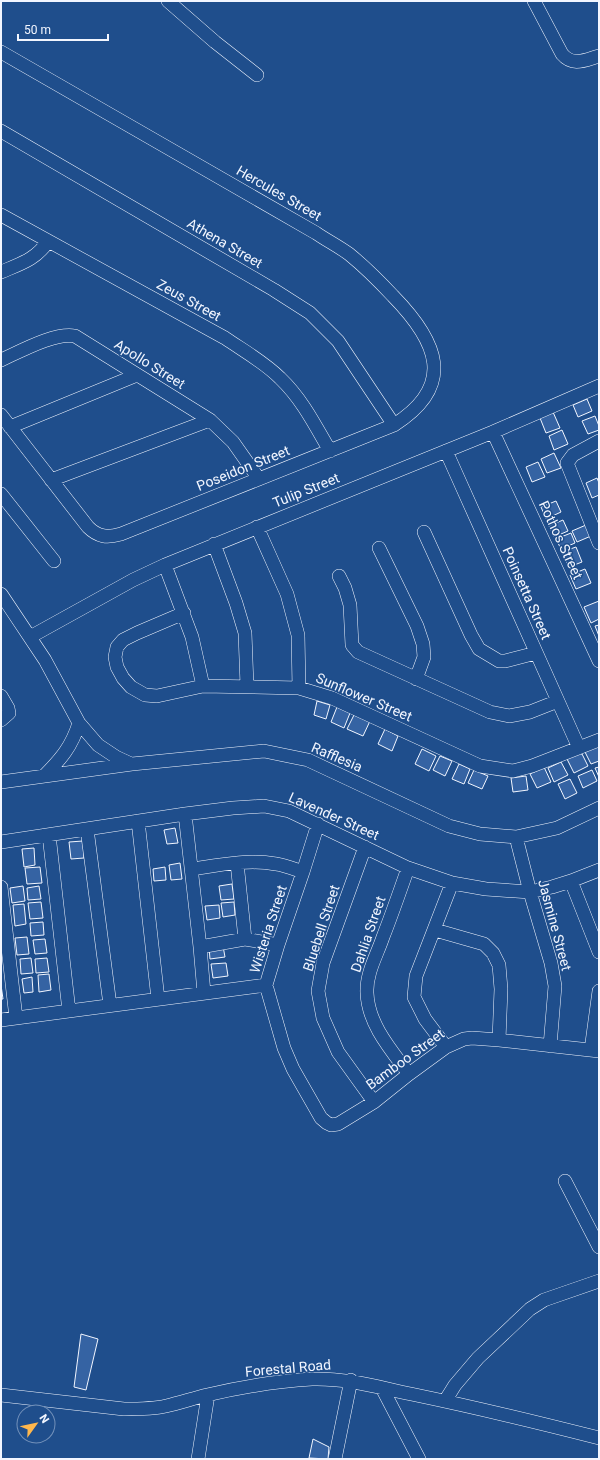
<svg xmlns="http://www.w3.org/2000/svg" width="600" height="1460" viewBox="0 0 600 1460" font-family="Roboto,sans-serif">
<style>
.building{fill:#3563a3;stroke:#f2f6ff}
.lines{fill:none;stroke-linecap:round;stroke-linejoin:round}
.minor-casing{stroke:#f2f6ff;stroke-width:14}
.minor{stroke:#1f4e8c;stroke-width:13}
.labels{text-anchor:middle;stroke-width:3;stroke-linejoin:round;paint-order:stroke}
.street-label{font-size:14px;fill:#f2f6ff;stroke:#1f4e8c}
</style>
<rect width="100%" height="100%" fill="#1f4e8c"/>
<!-- building -->
<path class="building" d="M587,399l5,12 -14,6 -5,-12z
M553,412l7,16 -14,5 -6,-15z
M595,416l4,10v4l-11,4 -6,-13z
M562,430l6,14 -14,6 -5,-14z
M554,453l7,15 -14,5 -6,-14z
M538,462l7,15 -13,5 -6,-15z
M597,478l2,5v12l-7,3 -6,-15z
M556,501l5,11 -15,7 -5,-12z
M563,520l5,11 -14,6 -5,-11z
M586,525l5,11 -14,6 -5,-11z
M571,533l4,10 -14,6 -5,-10z
M576,547l6,15 -13,5 -7,-15z
M585,569l6,14 -15,6 -6,-14z
M599,601v18l-8,4 -7,-16z
M599,625v11l-4,-10z
M317,701l13,4 -4,14 -12,-4z
M337,707l13,6 -6,15 -13,-6z
M354,715l16,6 -7,15 -16,-7z
M385,729l13,7 -6,15 -14,-7z
M599,745v16l-8,3 -6,-12z
M422,749l14,7 -7,15 -14,-7z
M581,752l7,14 -14,7 -7,-14z
M440,756l12,5 -7,15 -12,-6z
M561,762l7,13 -14,7 -6,-14z
M459,764l11,5 -6,15 -12,-5z
M544,767l7,15 -14,6 -7,-14z
M599,767v10l-4,-9z
M474,770l14,6 -6,13 -14,-6z
M592,770l5,11 -14,7 -5,-12z
M526,776l2,14 -15,2 -2,-14z
M570,779l7,14 -12,6 -7,-15z
M175,828l3,15 -11,1 -3,-14z
M83,841l1,17 -13,1 -2,-17z
M34,848l1,17 -11,2 -2,-18z
M180,863l2,16 -11,1 -2,-15z
M40,867l2,16 -15,1 -2,-16z
M165,867l1,13 -12,1 -1,-12z
M232,884l2,15 -13,1 -2,-14z
M23,886l2,15 -13,2 -2,-15z
M39,886l2,13 -13,1 -1,-12z
M41,902l2,16 -13,1 -2,-16z
M234,902l1,13 -12,2 -2,-14z
M24,904l2,20 -11,2 -2,-21z
M219,905l1,13 -13,2 -2,-14z
M43,922l1,13 -13,1 -1,-13z
M27,937l2,17 -12,1 -2,-17z
M45,939l2,14 -12,1 -2,-14z
M223,946l2,11 -15,2 -1,-12z
M31,958l2,15 -12,1 -1,-15z
M47,958l2,14 -13,1 -1,-14z
M226,963l2,13 -15,2 -2,-14z
M49,974l2,16 -12,2 -1,-17z
M32,977l1,15 -9,1 -2,-14z
M1,985l2,14h-2z
M81,1334l17,5 -12,51 -12,-3z
M313,1439l16,8 -1,12 -19,-1z"/>
<g class="lines">
<!-- minor casing -->
<g class="minor-casing">
<path id="minor" d="M168,1l47,41 42,33
M534,1l28,53c11,13 23,6 37,2
M1,52l315,181c10,7 22,13 33,21 16,13 30,27 44,42 44,45 64,89 1,129l-273,109c-14,4 -23,3 -33,-7l-87,-112
M1,131l273,159 36,23 28,28 56,84
M1,215l224,123c19,13 39,24 55,40 22,21 35,47 50,73
M1,272c19,-8 36,-13 47,-31
M1,360c20,-9 54,-28 74,-24l135,84 23,22 26,37
M10,427l127,-52
M493,432l106,229
M599,441l-26,14 -6,8 32,80
M446,451l133,297
M51,480l159,-60
M1,494l53,67
M257,527l30,67 11,41 1,53
M424,532l47,103 8,14 20,12h6l31,-8
M214,544l22,59 9,30 2,53
M379,548l38,78 6,18 1,13 -8,22
M165,565l27,72 11,49
M339,576l6,12 5,17 2,40 6,7 132,60 19,4 21,-4 28,-11
M1,594l44,66 34,63 19,22 18,12 15,7
M184,613l-47,20 -14,7 -6,7 -2,10 2,10 6,11 8,9 14,8 12,1 46,-10 96,2 33,10 148,68 33,5 19,-5 67,-26
M30,637l103,-57 32,-15 328,-133 106,-46
M1,696l7,12 1,5 -8,7
M44,776c17,-17 28,-30 35,-53
M1,782l131,-18 132,-13 44,9 141,66 31,8 36,3 41,-9 42,-20
M185,814l15,133 4,46
M138,821l20,178
M318,824l-15,48 -25,73 -12,40 18,63 9,21 28,49 6,5 4,2 7,-1 36,-22 35,-28 37,-27 18,-8 8,-1 27,2 100,11
M87,829l23,176
M49,835l20,176
M516,837l14,55 21,71 4,23 -5,60
M1,842l184,-28 48,-6 31,-2 25,5 119,57 44,15 34,6 44,3 22,-5 19,-6 28,-11
M365,847l-42,116 -5,28 5,27 15,34 36,50
M237,863l8,76
M408,868c-8,23 -16,46 -25,69 -6,18 -17,36 -16,56 1,31 24,57 42,81
M192,869c27,-4 56,-10 84,-5 9,1 18,5 27,8
M571,881l28,71
M1,887l15,131
M435,930l49,14 9,9 6,12 2,24 -2,51
M200,947l45,-8 33,6
M1,1020l265,-35
M446,1047l-21,-28 -11,-22 2,-21 36,-93
M591,1050l8,-59
M565,1181l34,66
M382,1388l37,71
M1,1395l123,14c15,0 29,0 42,-3 14,-3 28,-8 41,-11 34,-8 70,-14 105,-16 35,-1 65,8 99,15 63,13 125,28 188,44
M445,1401l10,-16 23,-27 52,-49 14,-9 55,-19
M198,1459l10,-64
M335,1459l16,-79"/>
</g>
<!-- minor -->
<use href="#minor" class="minor"/>
</g>
<g class="labels">
<!-- street labels -->
<g class="street-label">
<text transform="translate(279 193) rotate(30)" y="5">Hercules Street</text>
<text transform="translate(225 243) rotate(30)" y="5">Athena Street</text>
<text transform="translate(189 300) rotate(29)" y="5">Zeus Street</text>
<text transform="translate(150 364) rotate(32)" y="5">Apollo Street</text>
<text transform="translate(243 468) rotate(-22)" y="5">Poseidon Street</text>
<text transform="translate(306 490) rotate(-22)" y="5">Tulip Street</text>
<text transform="translate(561 540) rotate(65)" y="5">Pothos Street</text>
<text transform="translate(527 593) rotate(66)" y="5">Poinsetta Street</text>
<text transform="translate(364 697) rotate(23)" y="5">Sunflower Street</text>
<text transform="translate(337 757) rotate(23)" y="5">Rafflesia</text>
<text transform="translate(334 816) rotate(24)" y="5">Lavender Street</text>
<text transform="translate(555 925) rotate(75)" y="5">Jasmine Street</text>
<text transform="translate(321 928) rotate(-72)" y="5">Bluebell Street</text>
<text transform="translate(268 929) rotate(-72)" y="5">Wisteria Street</text>
<text transform="translate(368 934) rotate(-71)" y="5">Dahlia Street</text>
<text transform="translate(405 1059) rotate(-36)" y="5">Bamboo Street</text>
<text transform="translate(288 1368) rotate(-5)" y="5">Forestal Road</text>
</g>
</g>
<!-- border -->
<rect width="600" height="1460" fill="none" stroke="#f2f6ff" stroke-width="4"/>
<!-- north arrow -->
<g transform="translate(36 1424) rotate(57)"><circle r="19" fill="#1f4e8c" stroke="#7391ba"/>
<path d="M0-3L7 15L0 10L-7 15Z" fill="#ffb74d"/>
<text y="-6" font-size="11" font-weight="bold" text-anchor="middle" fill="#f2f6ff">N</text>
</g>
<!-- scale -->
<path d="M18 34v6h90v-6" fill="none" stroke="#f2f6ff" stroke-width="2"/>
<text x="24" y="34" font-size="12" fill="#f2f6ff" stroke="#1f4e8c" stroke-width="3" paint-order="stroke">50 m</text>
</svg>
